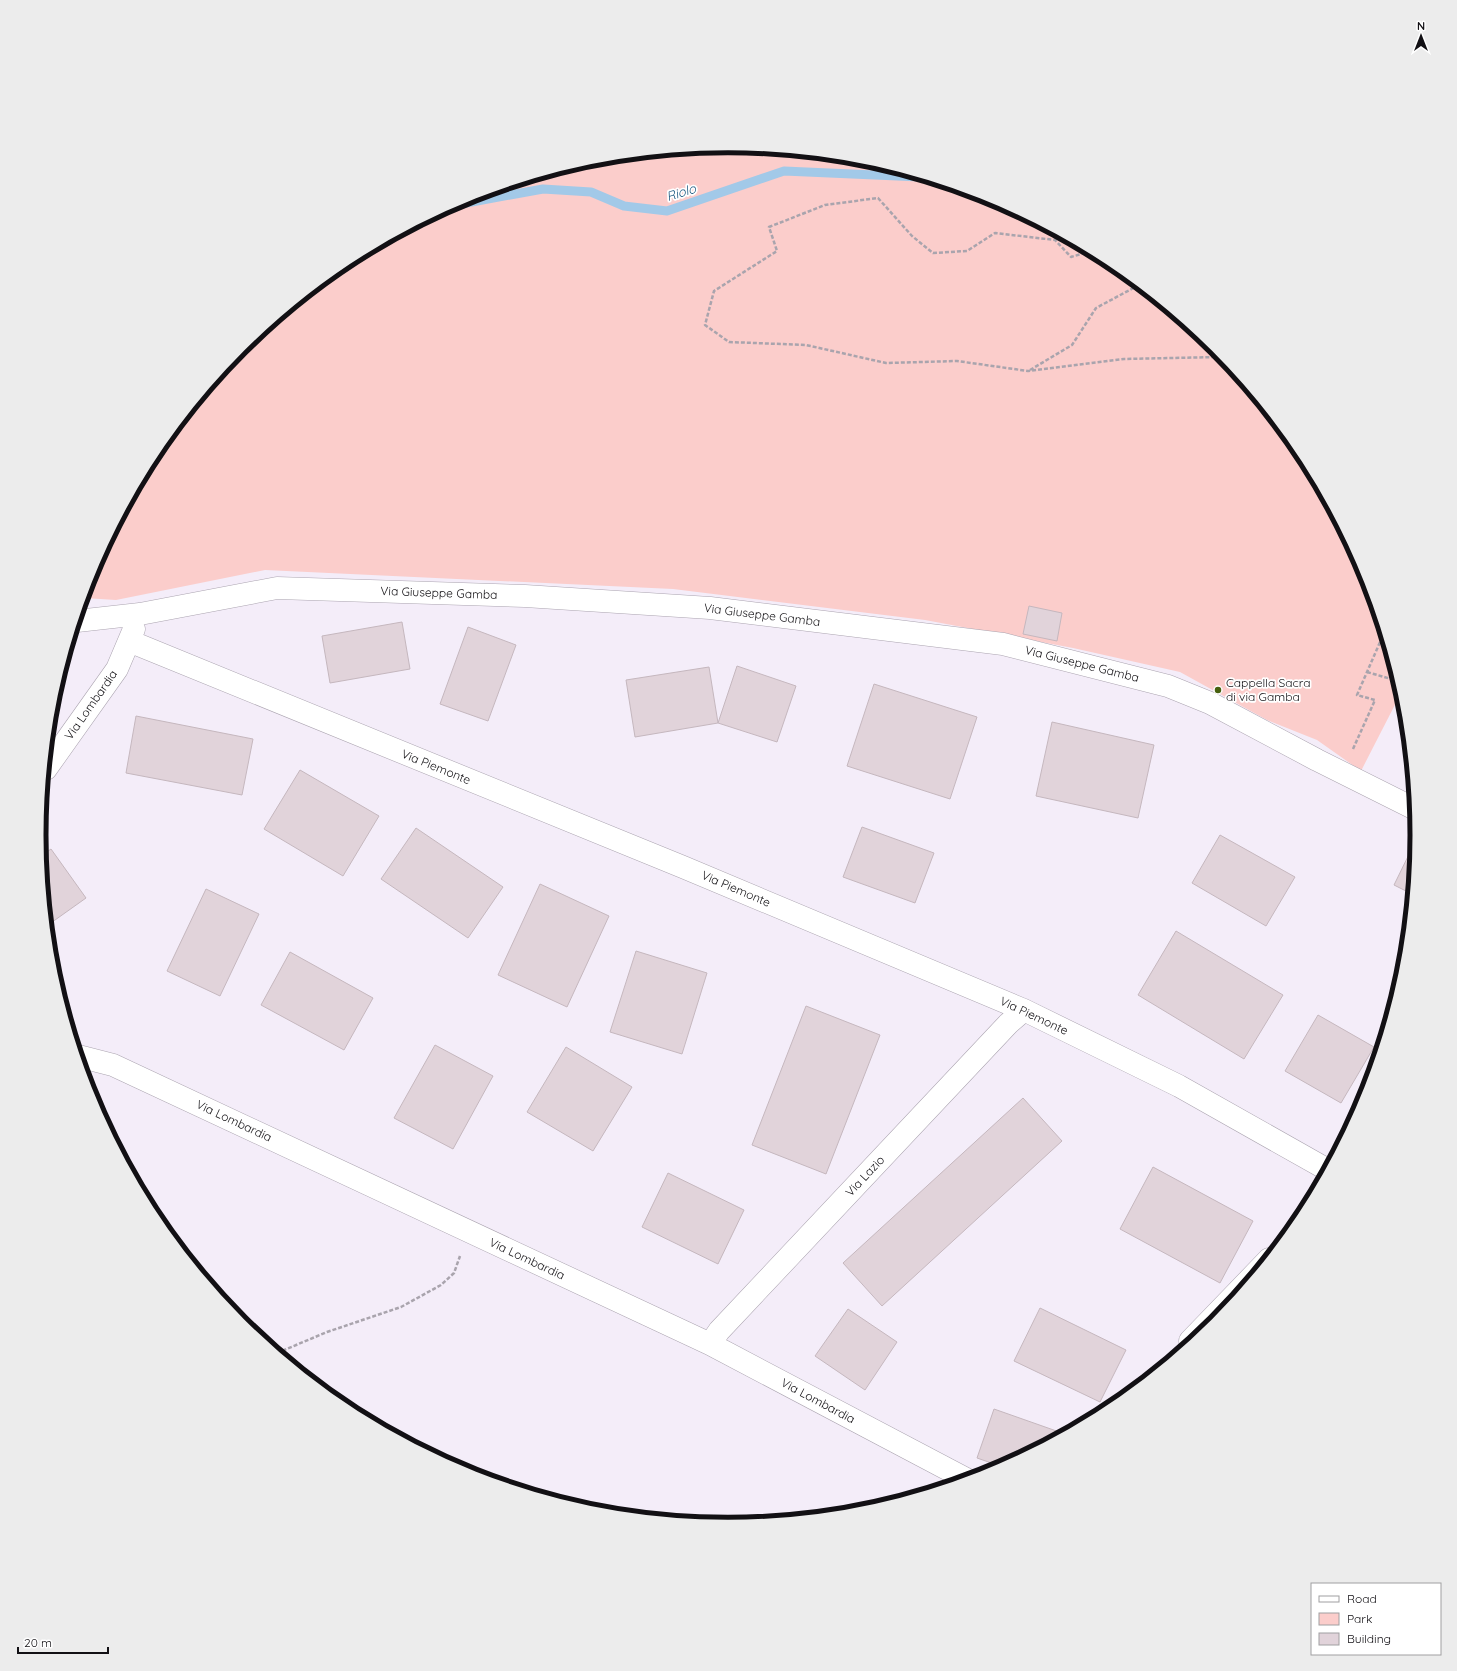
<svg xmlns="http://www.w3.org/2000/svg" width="1457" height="1671" viewBox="0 0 1457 1671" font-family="Quicksand,sans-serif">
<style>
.green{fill:#fbcdcb}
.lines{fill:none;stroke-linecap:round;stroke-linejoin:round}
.stream{stroke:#a2c9e8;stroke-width:9}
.building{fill:#e1d3da;stroke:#c5b7be}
.minor-casing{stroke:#aba4b0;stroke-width:23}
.path{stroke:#a9a4ad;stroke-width:2.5;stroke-dasharray:4 2;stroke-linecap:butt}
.minor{stroke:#fff;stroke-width:22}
.poi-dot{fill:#47600f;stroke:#fff;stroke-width:1.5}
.labels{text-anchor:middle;stroke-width:3.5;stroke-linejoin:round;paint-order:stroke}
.street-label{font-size:12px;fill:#121014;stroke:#fff}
.poi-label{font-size:12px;fill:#121014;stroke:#fff;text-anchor:start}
.water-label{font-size:13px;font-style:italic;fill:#17567e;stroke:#fff}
.rim{fill:none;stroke:#121014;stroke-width:5}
</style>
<rect width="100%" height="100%" fill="#f4edf9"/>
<!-- green -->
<path class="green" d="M729,146l134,13 130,40 119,63 104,86 86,105 64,119 36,119 -41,80 -44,-31 -50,-20 -87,-48 -107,-24 -148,-28 -252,-31 -408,-19 -149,30 -32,-2 8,-27 63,-119 86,-104 105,-86 119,-64 129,-39z"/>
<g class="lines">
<!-- stream -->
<path class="stream" d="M450,206l93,-17 48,3 33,14 43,5 117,-40 136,6"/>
</g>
<!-- building -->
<path class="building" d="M1029,606l33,7 -5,28 -34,-7z
M402,622l8,47 -80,14 -8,-47z
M468,627l48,18 -28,76 -48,-17z
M737,666l59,20 -19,56 -59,-19z
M709,667l9,56 -83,14 -9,-57z
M874,684l103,33 -27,82 -103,-33z
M136,716l117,23 -11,56 -116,-22z
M1052,722l102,23 -16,73 -102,-22z
M300,770l79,46 -36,60 -79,-47z
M862,827l72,26 -19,50 -72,-26z
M416,828l87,59 -35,51 -87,-59z
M1220,835l75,42 -29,49 -74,-43z
M1416,840h2l-6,54 -18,-9z
M51,849l35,49 -38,27 -7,-69z
M540,884l69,32 -42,91 -69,-32z
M206,889l53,25 -39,82 -53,-25z
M1176,931l107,64 -39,64 -106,-64z
M636,951l71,22 -25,81 -72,-22z
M290,952l83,46 -29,52 -83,-45z
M806,1006l74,29 -54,139 -74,-29z
M1318,1015l56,32 -33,56 -56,-32z
M435,1045l58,31 -40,73 -59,-31z
M566,1047l66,40 -39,64 -66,-39z
M1023,1098l39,43 -180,165 -39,-43z
M1153,1167l100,54 -33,62 -100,-54z
M668,1173l76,37 -26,54 -76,-37z
M1040,1308l86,42 -26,52 -86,-41z
M848,1309l49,33 -32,48 -50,-34z
M994,1409l71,25 -62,33 -26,-9z"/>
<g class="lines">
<!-- minor casing -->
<g class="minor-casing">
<path id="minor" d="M77,621l63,-7 137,-26 248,8 185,12 293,36 165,42 42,17 107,57 98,49
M129,641l554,226 341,143 155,76 149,84
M46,769l71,-100 17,-40
M78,1056l35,9 597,279 258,136
M1190,1341l79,-82
M710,1344l9,-13 289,-307 16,-14"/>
</g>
<!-- path -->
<path class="path" d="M1091,251l-20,6 -16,-17 -60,-7 -28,18 -34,2 -21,-17 -34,-38 -53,7 -56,22 8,24 -63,40 -9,34 24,17 77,3 80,18 71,-2 71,10 96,-12 93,-2 5,-2
M1030,370l42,-25 24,-37 43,-23
M1367,672l24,7 5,-7
M1353,749l22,-49 -18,-5 27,-62
M277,1353l50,-21 74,-25 40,-22 13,-12 6,-17"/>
<!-- minor -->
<use href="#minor" class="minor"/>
</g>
<!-- markers -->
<circle class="poi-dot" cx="1218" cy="690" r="4"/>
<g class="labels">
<!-- street labels -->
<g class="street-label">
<text transform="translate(439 593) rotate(2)" y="4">Via Giuseppe Gamba</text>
<text transform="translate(762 615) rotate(7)" y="4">Via Giuseppe Gamba</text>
<text transform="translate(1082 664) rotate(14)" y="4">Via Giuseppe Gamba</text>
<text transform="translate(91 705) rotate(-55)" y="4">Via Lombardia</text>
<text transform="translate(436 767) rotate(22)" y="4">Via Piemonte</text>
<text transform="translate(736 889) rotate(23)" y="4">Via Piemonte</text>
<text transform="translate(1034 1016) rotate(25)" y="4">Via Piemonte</text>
<text transform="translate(234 1121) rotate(25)" y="4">Via Lombardia</text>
<text transform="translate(865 1176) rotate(-47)" y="4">Via Lazio</text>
<text transform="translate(527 1259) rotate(25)" y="4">Via Lombardia</text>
<text transform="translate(818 1401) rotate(28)" y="4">Via Lombardia</text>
</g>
<!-- poi labels -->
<g class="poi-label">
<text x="1226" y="687">Cappella Sacra<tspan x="1226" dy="14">di via Gamba</tspan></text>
</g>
<!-- water labels -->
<g class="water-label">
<text transform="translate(681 192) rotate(-17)" y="5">Riolo</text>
</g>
</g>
<!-- crop -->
<path d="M0 0H1457V1671H0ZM46 835a682 682 0 1 1 1364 0a682 682 0 1 1-1364 0Z" fill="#ececec" fill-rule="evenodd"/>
<path class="rim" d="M46 835a682 682 0 1 1 1364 0a682 682 0 1 1-1364 0Z"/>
<!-- legend -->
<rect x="1311" y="1583" width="130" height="72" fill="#ffffff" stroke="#a09fa1"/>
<rect x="1319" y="1596" width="20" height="6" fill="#ffffff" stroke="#a09fa1"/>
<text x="1347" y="1603" font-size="12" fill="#121014">Road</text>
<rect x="1319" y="1613" width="20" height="12" fill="#fbcdcb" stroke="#a09fa1"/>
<text x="1347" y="1623" font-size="12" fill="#121014">Park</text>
<rect x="1319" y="1633" width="20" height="12" fill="#e1d3da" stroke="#a09fa1"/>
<text x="1347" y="1643" font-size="12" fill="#121014">Building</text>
<!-- north arrow -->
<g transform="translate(1421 36)" stroke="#ffffff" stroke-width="3" paint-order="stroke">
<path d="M0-3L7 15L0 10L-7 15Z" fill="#121014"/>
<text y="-6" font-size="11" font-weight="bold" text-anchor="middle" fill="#121014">N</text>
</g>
<!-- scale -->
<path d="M18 1647v6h90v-6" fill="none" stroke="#121014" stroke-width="2"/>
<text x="24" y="1647" font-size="12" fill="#121014" stroke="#ffffff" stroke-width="3" paint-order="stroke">20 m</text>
</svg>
